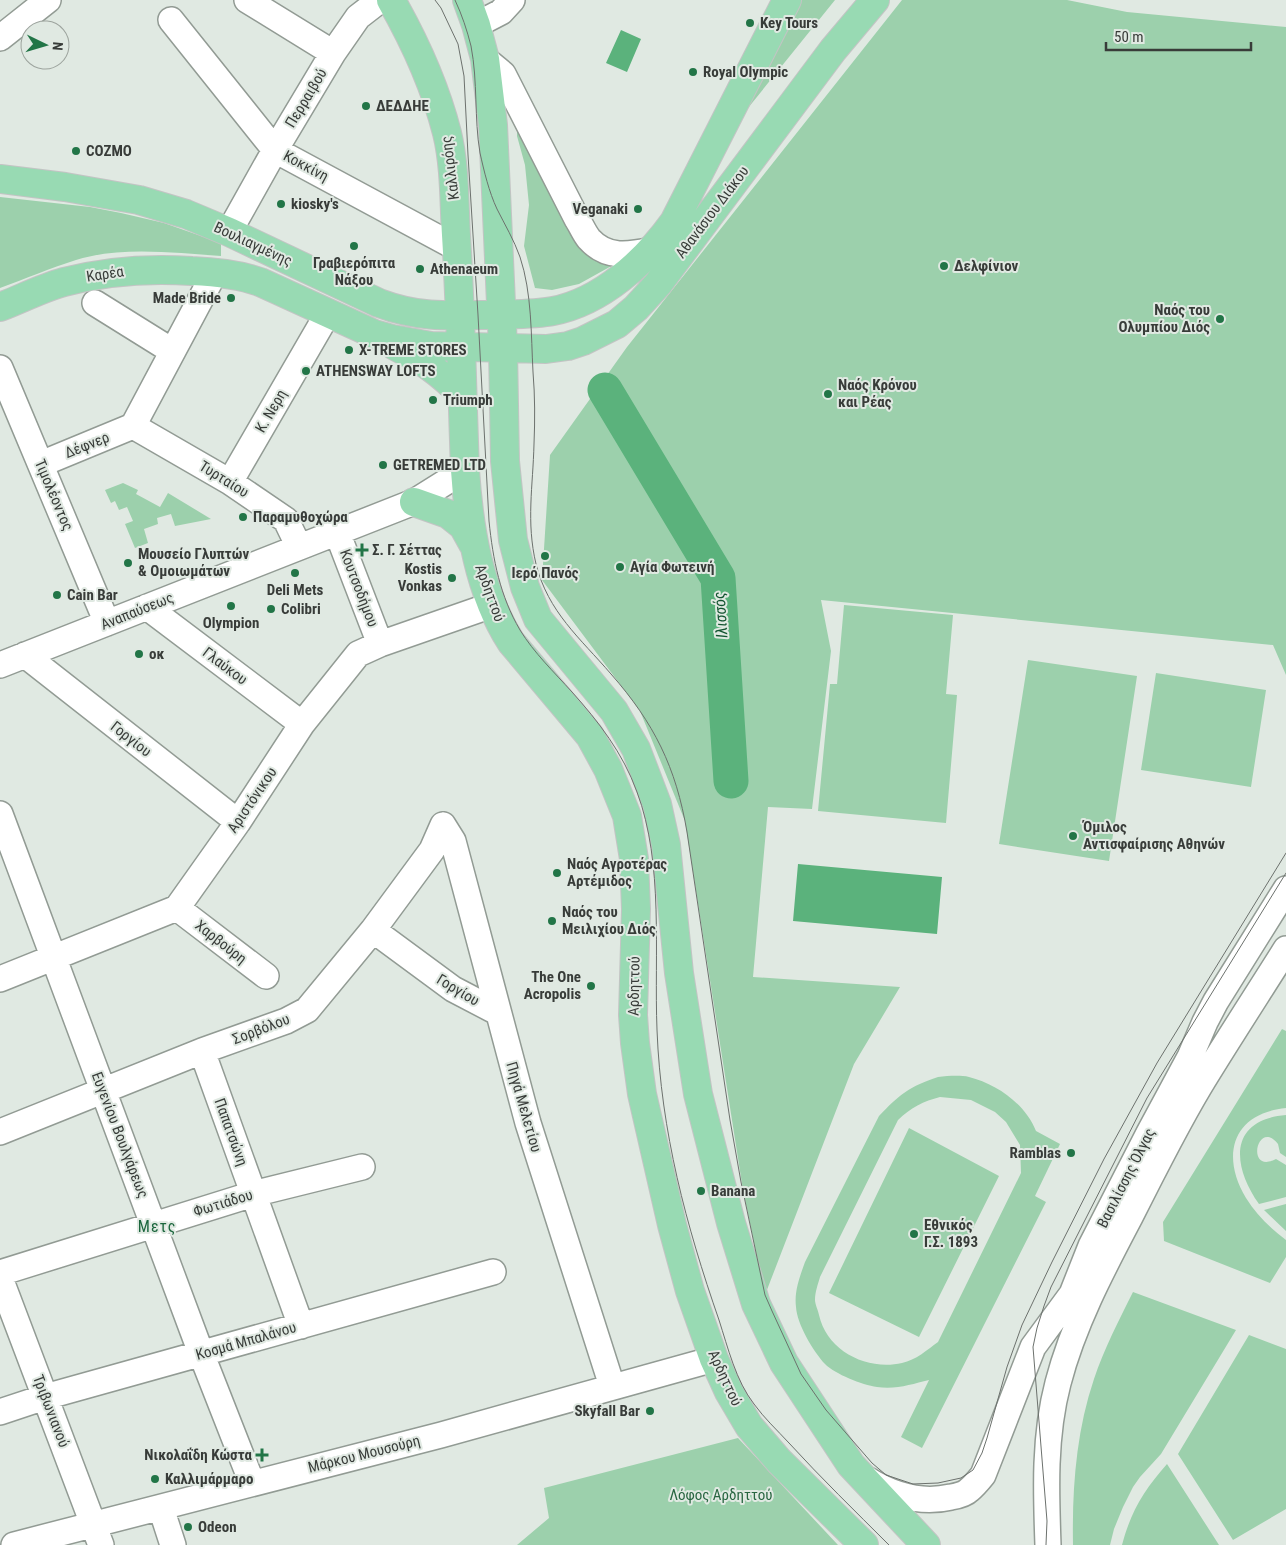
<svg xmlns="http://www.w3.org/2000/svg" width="1286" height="1545" viewBox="0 0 1286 1545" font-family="'Roboto Condensed',sans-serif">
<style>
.green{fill:#9cd0ac;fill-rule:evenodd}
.water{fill:#5bb27c}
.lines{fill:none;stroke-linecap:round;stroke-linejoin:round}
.river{stroke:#5bb27c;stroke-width:35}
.minor-casing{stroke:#929b94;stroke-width:28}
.major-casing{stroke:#c3c4c4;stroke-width:30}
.minor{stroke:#fff;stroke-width:25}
.major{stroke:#98dab3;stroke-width:28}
.tram{stroke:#6c716d;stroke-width:1}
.poi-dot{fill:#227547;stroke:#e0e9e2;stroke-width:2}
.labels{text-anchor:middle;stroke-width:4;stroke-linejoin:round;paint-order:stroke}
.poi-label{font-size:15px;font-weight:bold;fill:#383c39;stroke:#e0e9e2;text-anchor:start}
.street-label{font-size:15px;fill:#383c39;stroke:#e0e9e2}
.park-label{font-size:15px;fill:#286641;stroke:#e0e9e2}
.water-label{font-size:16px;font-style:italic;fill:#125430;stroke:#e0e9e2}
.neighbourhood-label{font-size:16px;letter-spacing:1px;fill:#1b663d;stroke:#e0e9e2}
</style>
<rect width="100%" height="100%" fill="#e0e9e2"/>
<!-- green -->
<path class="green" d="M796,0h39l-87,108 -4,-2z
M902,0h165l60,12 159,15v648l-13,-30 -452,-45 10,51 -19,158 -44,-2 -15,170 147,10 -46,77 -89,231 -22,-105 -58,-369 -45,-110 -98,-131 8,-125 77,-108z
M517,111l98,153 -36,20 -27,6 -17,-2 -11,-42 5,-41 -4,-40 -8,-29z
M0,197l90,10 31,6 43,10 57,20v13c-48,-3 -99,-10 -145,4 -26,8 -51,19 -76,28z
M123,483l15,7 -2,4 24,13 8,-14 43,26 -36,7 -4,-12 -14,4 1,6 -14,5 4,14 -13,5 -10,-24 8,-3 -6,-14 -8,3 -4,-9 -4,2 -6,-13z
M844,605l109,10 -7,79 11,1 -11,128 -128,-12 12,-127h7z
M1028,660l109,16 -28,185 -110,-17z
M1156,673l110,17 -15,97 -110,-17z
M1282,1029l4,2v77c-53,5 -66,47 -40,90 10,16 24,30 40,42v17l-16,26 -106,-42 -1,-19z
M938,1077c10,-1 22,-2 31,0 28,7 56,27 67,54l24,13 -25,52 11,6 -124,246 -21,-11 28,-57c-17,4 -33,10 -52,7 -15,-2 -42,-13 -52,-23 -12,-13 -28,-40 -29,-57 -2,-16 4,-31 9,-45l74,-146c20,-21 31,-30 59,-39zM940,1097l31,3 24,12 11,10 14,23 1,28 -83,169c-11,8 -22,18 -36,21 -35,8 -75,-12 -83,-48 -1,-5 -4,-11 -4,-15 0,-8 3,-16 5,-23l78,-157c12,-12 26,-19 42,-23z
M1286,1115v42l-6,-4 -2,-9c-21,-26 -33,31 -2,15l10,6v32l-27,7c-27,-38 -31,-84 27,-89z
M909,1128l90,48 -80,161 -90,-44z
M1286,1204v27l-22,-21z
M1133,1292l103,38 -75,124 -21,23 -7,10 -10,20 -9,22 -4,16h-37c-1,-56 3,-113 21,-166 10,-30 25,-59 39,-87z
M1249,1335l37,14v160l-53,31 -55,-86z
M738,1438l100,107h-321l32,-27 -5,-30z
M1167,1464l52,81h-97c9,-34 22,-55 45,-81z"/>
<!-- water -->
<path class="water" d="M621,30l20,9 -14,33 -21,-9z
M798,864l144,13 -5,57 -144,-13z"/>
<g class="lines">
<!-- river -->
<path class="river" d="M605,390l113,188 13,203"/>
<!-- minor casing -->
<g class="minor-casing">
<path id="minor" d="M247,0l86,53
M171,20l104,130 182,98
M476,25l25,-13 11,-12
M0,38l48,-38
M485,59l18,15 74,145c4,6 7,14 12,20 18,20 40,16 63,11
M229,232l46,-82 58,-97 25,-36 22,-17
M95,303l77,48
M0,368l107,255
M133,426l97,56 56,38 13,27
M133,426l82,-154
M41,464l92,-38
M230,482l98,-169
M337,532l43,112
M147,607l155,117
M25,655l213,167
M0,665l414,-163 51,-32
M0,814l201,539 51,130
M443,825l10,16 75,282 84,263
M177,908l89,68
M373,930l80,59 44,23
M0,979l177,-71 61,-86 64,-98 56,-70 22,-10 112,-39
M202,1051l99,275
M0,1132l202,-81 84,-30 21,-11 66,-80 59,-80 11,-25
M0,1273l253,-79 109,-27
M0,1278l101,267
M0,1412l45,-15 448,-125
M868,1480c26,16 53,24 83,17 6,-1 14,-3 18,-7 5,-4 10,-10 14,-15l50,-128 39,-53 19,-48 58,-113 41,-76 15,-35 11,-21 70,-112
M161,1508l12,37
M14,1545l427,-110 273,-76
M1048,1545c-2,-54 -4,-109 10,-162 15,-58 44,-113 72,-166 22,-44 44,-88 69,-130 28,-46 58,-92 87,-138"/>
</g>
<!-- major casing -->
<g class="major-casing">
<path id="major" d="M391,0c24,42 44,86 56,133 8,33 7,68 9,102 5,78 6,156 9,235 4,58 14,122 46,172l79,94 18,33 19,47 7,43 2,50 -3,106 2,28 7,51 30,131 18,66 24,68 15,33 20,34 30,35 85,84
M467,0l9,25 9,34 8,66 10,223 2,113 8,79 12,47 13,32 76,92 22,38 21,55 9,41 13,128 19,121 33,129 25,81 28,59 67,102 75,80
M0,179l65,8 74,13 47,14 43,18 150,71c37,14 66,13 105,12 21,-1 49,0 69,-4 48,-9 93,-50 121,-89l113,-222
M0,307c21,-8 42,-19 64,-25 42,-11 85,-14 128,-11 23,1 46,3 68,11l114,52 18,5 39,7 115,3 22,-3 15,-5 34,-17 19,-16 22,-24 175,-234 42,-50
M395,346c27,14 46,27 67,49
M414,502l34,12 15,12 10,18"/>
</g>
<!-- minor -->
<use href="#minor" class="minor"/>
<!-- major -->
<use href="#major" class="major"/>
<!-- tram -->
<path class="tram" d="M435,0l6,8 17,36 6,32 4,79 10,160 11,206c4,39 11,75 31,109 14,23 34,42 52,62 26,29 51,61 65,100 27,72 17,161 20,238 4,102 29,195 62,290 9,28 17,61 35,84 10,14 23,26 35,39 32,35 66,68 100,102
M455,0c7,15 12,30 16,46 7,36 3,72 9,107 4,18 9,39 17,56 8,16 17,31 23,48 12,36 11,78 13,115 2,24 2,48 1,72 -1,42 -8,78 2,120 12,48 44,74 75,110 43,49 65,93 76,158l43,288 11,62 24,113 7,16 29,63 25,36 46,53 14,12 27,9 25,-1 23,-5 12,-8 9,-17 5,-15 20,-71 15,-42 30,-63 52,-103 53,-96 129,-210
M1046,1545l1,-24 -14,-174 4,-19 7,-22 7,-19 96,-189 139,-225"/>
</g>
<!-- markers -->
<g class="poi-dot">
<circle cx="750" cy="23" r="5"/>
<circle cx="693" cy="72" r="5"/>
<circle cx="366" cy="106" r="5"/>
<circle cx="76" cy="151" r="5"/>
<circle cx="281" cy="204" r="5"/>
<circle cx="638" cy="209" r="5"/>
<circle cx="354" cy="246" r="5"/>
<circle cx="944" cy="266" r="5"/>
<circle cx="420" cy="269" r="5"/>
<circle cx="231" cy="298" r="5"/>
<circle cx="1220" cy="319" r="5"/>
<circle cx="349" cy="350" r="5"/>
<circle cx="306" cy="371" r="5"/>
<circle cx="828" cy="394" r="5"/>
<circle cx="433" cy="400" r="5"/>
<circle cx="383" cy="465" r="5"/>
<circle cx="243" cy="517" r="5"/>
<path d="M359.5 542.5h5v5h5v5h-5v5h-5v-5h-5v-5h5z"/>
<circle cx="545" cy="556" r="5"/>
<circle cx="128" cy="563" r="5"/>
<circle cx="620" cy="567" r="5"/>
<circle cx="295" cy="573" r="5"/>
<circle cx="452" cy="578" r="5"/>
<circle cx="57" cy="595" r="5"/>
<circle cx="231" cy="606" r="5"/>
<circle cx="271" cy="609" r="5"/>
<circle cx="139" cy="654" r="5"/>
<circle cx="1073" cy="836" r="5"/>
<circle cx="557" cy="873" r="5"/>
<circle cx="552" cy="921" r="5"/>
<circle cx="591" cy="986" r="5"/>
<circle cx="1071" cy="1153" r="5"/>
<circle cx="701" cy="1191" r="5"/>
<circle cx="914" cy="1234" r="5"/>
<circle cx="650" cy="1411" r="5"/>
<path d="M259.5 1447.5h5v5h5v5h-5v5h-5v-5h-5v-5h5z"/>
<circle cx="155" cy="1479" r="5"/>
<circle cx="188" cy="1527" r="5"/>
</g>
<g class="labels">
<!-- poi labels -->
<g class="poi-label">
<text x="760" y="28">Key Tours</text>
<text x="703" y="77">Royal Olympic</text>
<text x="376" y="111">ΔΕΔΔΗΕ</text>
<text x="86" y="156">COZMO</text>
<text x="291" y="209">kiosky's</text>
<text x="628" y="214" text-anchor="end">Veganaki</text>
<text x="354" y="268" text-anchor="middle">Γραβιερόπιτα<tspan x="354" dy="17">Νάξου</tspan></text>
<text x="954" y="271">Δελφίνιον</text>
<text x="430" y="274">Athenaeum</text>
<text x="221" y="303" text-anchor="end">Made Bride</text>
<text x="1210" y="315" text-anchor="end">Ναός του<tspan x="1210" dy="17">Ολυμπίου Διός</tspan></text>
<text x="359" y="355">X-TREME STORES</text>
<text x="316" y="376">ATHENSWAY LOFTS</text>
<text x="838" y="390">Ναός Κρόνου<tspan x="838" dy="17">και Ρέας</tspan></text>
<text x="443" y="405">Triumph</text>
<text x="393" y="470">GETREMED LTD</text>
<text x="253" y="522">Παραμυθοχώρα</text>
<text x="372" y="555">Σ. Γ. Σέττας</text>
<text x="138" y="559">Μουσείο Γλυπτών<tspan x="138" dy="17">&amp; Ομοιωμάτων</tspan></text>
<text x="630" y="572">Αγία Φωτεινή</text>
<text x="442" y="574" text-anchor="end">Kostis<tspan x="442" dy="17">Vonkas</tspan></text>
<text x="545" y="578" text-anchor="middle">Ιερό Πανός</text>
<text x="295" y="595" text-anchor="middle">Deli Mets</text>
<text x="67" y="600">Cain Bar</text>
<text x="281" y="614">Colibri</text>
<text x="231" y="628" text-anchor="middle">Olympion</text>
<text x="149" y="659">οκ</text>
<text x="1083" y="832">Όμιλος<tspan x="1083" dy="17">Αντισφαίρισης Αθηνών</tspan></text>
<text x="567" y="869">Ναός Αγροτέρας<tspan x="567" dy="17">Αρτέμιδος</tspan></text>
<text x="562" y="917">Ναός του<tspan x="562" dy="17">Μειλιχίου Διός</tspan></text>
<text x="581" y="982" text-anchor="end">The One<tspan x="581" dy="17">Acropolis</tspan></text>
<text x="1061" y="1158" text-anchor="end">Ramblas</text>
<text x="711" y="1196">Banana</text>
<text x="924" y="1230">Εθνικός<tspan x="924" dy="17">Γ.Σ. 1893</tspan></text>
<text x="640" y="1416" text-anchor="end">Skyfall Bar</text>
<text x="252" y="1460" text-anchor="end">Νικολαΐδη Κώστα</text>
<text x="165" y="1484">Καλλιμάρμαρο</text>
<text x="198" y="1532">Odeon</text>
</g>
<!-- street labels -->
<g class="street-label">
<text transform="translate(306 98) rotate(-59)" y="5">Περραιβού</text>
<text transform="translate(306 166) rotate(28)" y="5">Κοκκίνη</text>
<text transform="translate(450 168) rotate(-97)" y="5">Καλλιρόης</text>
<text transform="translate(712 212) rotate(-53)" y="5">Αθανάσιου Διάκου</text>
<text transform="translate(253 244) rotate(25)" y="5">Βουλιαγμένης</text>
<text transform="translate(105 274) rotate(-9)" y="5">Καρέα</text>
<text transform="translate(271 411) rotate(-60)" y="5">Κ. Νερη</text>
<text transform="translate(87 445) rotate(-22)" y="5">Δέφνερ</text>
<text transform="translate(224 479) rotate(32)" y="5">Τυρταίου</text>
<text transform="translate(54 495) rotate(67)" y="5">Τιμολέοντος</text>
<text transform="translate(359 588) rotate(69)" y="5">Κουτσοδήμου</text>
<text transform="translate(490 593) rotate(70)" y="5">Αρδηττού</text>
<text transform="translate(137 611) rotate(-22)" y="5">Αναπαύσεως</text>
<text transform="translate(225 666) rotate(37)" y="5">Γλαύκου</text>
<text transform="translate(131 739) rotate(38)" y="5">Γοργίου</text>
<text transform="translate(252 800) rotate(-56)" y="5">Αριστόνικου</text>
<text transform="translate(221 942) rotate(38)" y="5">Χαρβούρη</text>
<text transform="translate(634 986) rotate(-89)" y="5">Αρδηττού</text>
<text transform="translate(458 990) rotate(31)" y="5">Γοργίου</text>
<text transform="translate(261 1029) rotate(-21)" y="5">Σορβόλου</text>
<text transform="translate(524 1107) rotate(74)" y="5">Πηγά Μελετίου</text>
<text transform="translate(231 1132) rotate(70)" y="5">Παπατσώνη</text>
<text transform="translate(120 1135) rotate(69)" y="5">Ευγενίου Βουλγάρεως</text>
<text transform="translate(1126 1178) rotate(-63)" y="5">Βασιλίσσης Όλγας</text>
<text transform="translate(223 1203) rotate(-17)" y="5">Φωτιάδου</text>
<text transform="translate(246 1341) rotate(-16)" y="5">Κοσμά Μπαλάνου</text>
<text transform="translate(725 1378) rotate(65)" y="5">Αρδηττού</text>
<text transform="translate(51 1411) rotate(69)" y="5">Τριβωνιανού</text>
<text transform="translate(364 1454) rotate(-14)" y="5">Μάρκου Μουσούρη</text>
</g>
<!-- park labels -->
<g class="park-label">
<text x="721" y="1500">Λόφος Αρδηττού</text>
</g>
<!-- water labels -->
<g class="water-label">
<text transform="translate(720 615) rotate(-94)" y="6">Ιλισσός</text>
</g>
<!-- neighbourhood labels -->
<g class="neighbourhood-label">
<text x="157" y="1232">Μετς</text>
</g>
</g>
<!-- north arrow -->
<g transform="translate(45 45) rotate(95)"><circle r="24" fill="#e0e9e2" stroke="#9da49e"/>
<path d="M0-4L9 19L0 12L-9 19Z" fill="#227547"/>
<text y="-8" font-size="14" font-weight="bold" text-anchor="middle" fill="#383c39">N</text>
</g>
<!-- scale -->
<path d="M1106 42v8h145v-8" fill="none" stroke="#383c39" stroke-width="2.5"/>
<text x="1114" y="42" font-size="15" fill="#383c39" stroke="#e0e9e2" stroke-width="4" paint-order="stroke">50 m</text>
</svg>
